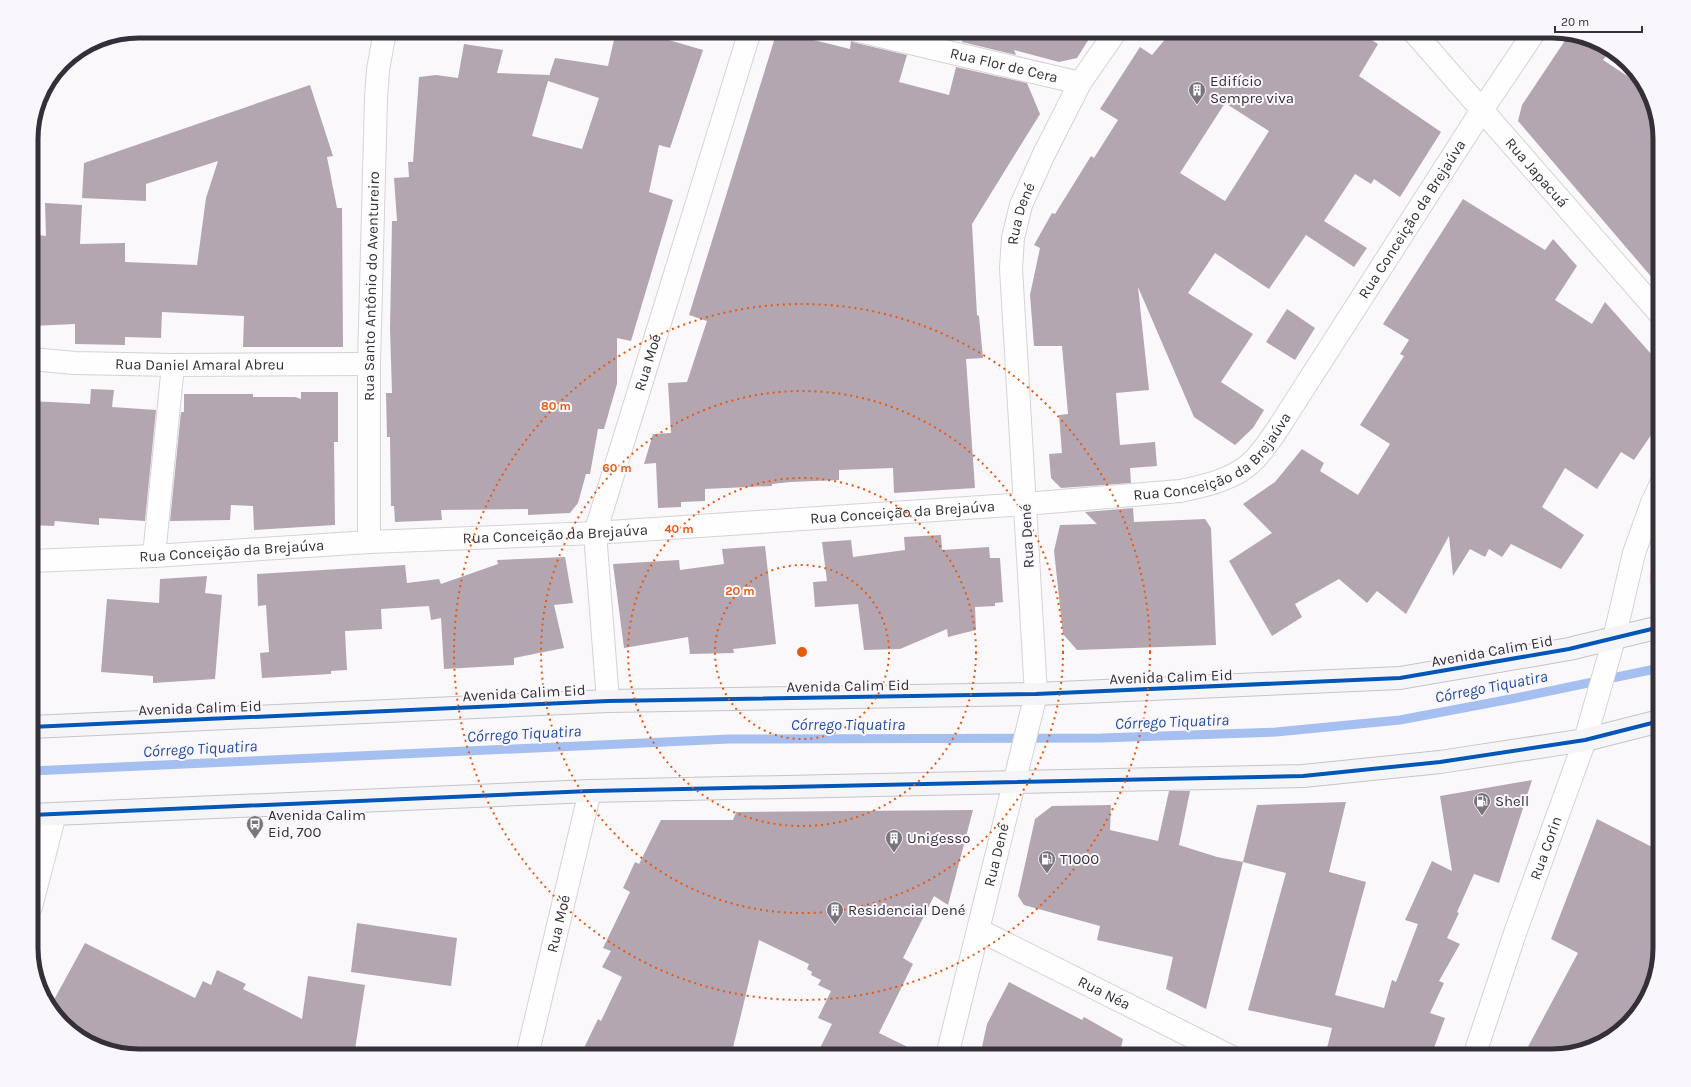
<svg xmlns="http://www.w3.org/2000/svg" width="1691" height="1087" viewBox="0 0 1691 1087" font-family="Karla,sans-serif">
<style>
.green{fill:#fbdee7}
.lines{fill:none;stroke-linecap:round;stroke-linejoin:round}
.stream{stroke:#a5bff1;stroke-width:9}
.building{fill:#b4a6b1;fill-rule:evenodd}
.minor-casing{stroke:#d6d2d8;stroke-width:24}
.major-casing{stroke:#c5c3cd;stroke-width:24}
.minor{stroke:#fefefe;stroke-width:22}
.major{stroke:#f5f5f8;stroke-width:22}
.cycleway-casing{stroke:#faf7fc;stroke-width:6}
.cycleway{stroke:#0057b8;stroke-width:4}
.ring{fill:none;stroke:#e8590c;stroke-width:2;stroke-dasharray:2 4}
.labels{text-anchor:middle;stroke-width:4;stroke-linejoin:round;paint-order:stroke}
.street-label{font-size:15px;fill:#352f39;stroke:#faf7fc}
.poi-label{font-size:15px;fill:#352f39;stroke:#faf7fc;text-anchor:start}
.water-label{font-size:16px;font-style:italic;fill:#254ea0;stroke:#faf7fc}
.rim{fill:none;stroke:#352f39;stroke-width:5}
.centre{fill:#e8590c;stroke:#faf7fc;stroke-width:2}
.ring-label{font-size:12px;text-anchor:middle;font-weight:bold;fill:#e8590c;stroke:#faf7fc;stroke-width:4;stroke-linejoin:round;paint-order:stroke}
</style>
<rect width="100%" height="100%" fill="#faf8fb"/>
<!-- green -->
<path class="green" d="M1660,553v46c-18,-18 -10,-26 0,-46z"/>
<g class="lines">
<!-- stream -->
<path class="stream" d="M31,771l698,-32 372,-1 175,-6 124,-12 116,-22 144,-30"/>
</g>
<!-- building -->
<path class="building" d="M616,31h22l65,19 -33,98 -11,-3 -10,47 24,8 -42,141 -14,-3v46l-13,45h-6l-8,45h-4l-8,29 -8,10 -42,2v-6l-87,1 1,10 -47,2 -1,-16h-3l-1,-69h-3l-1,-44h6l-2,-64 2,-108h5l-3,-43 15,-1 -1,-15h5l6,-85 17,-2 22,3 6,-34 39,6 -6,23 53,2 -1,1 6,-18 53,8zM548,81l51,17 -17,51 -50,-13z
M777,31l73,18 1,-8 5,2 51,12 -8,27 50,13 7,-28 71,16 13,31 -68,110 5,91 2,1 4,42 -17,1 9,129 -81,5 -1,-25 -54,2v10l-49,2 -18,2v2l-67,3v12l-24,1v5l-23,1 -2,-45 -12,1 9,-30 18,-1 -3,-50 19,-1 20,-61 -18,-6z
M965,31h129l-17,27 -18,4 -45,-12 2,5 -54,-13z
M1172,31h186l20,13 -19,32 82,56 -41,65 -26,-18 -3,5 -16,-10 -31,47 43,27 -13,19 -48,-32 -37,54 -54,-36 -27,40 65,41 -32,48 43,28 -11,18 -18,17 -41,-28 -56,-130 11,103 -33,3 4,52 35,-3 2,24 -27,2 1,15 -70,5 -10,-10 -2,-24 13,-1 -3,-38 9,-1 -6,-68h-28l-4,-51 10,-47 -6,-3 18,-32 3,1 36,-58 3,2 24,-38 -18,-11 40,-62 12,8zM1225,103l44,28 -44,70 -45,-28z
M1568,36l43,13 -8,11 44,29 13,50v148l-142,-166 4,-16z
M310,85l23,71 -6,1 10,51h5l1,139h-100l1,-31 -82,-4 -1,26 -36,-1v8l-50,-1v-20l-44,2v-26h2l6,-65 7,1 -1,-33 37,2 -2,39 45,-1v19l72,3 9,-67 12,-37 -72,23v17l-64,-3 2,-35z
M1463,199l82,51 8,-11 24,27 -22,34 37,24 13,-22 55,62v58l-26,38 -13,-8 -24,37 -32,-21 -23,39 42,28 -23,34 -50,-25 -9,13 -13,-8 -4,8 -15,-8 -17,27 -4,-40 -43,78 -29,-23 -10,12 -28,-24 -44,25 7,13 -30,19 -43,-75 43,-28 -29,-29 32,-22 27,-33 22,14 -4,8 38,24 32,-51 -30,-19 44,-69 -4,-2 9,-14 -26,-16z
M1287,309l28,19 -20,32 -29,-18z
M91,389l23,1 -2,17 44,3 -11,111 -46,-3v7l-44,-4 -1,5 -23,-1v-124l59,3z
M301,392h37v50h-4l1,83 -81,5 -1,-24 -22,-1 -1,15 -60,1 11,-109h3v-18h69v3h42l6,2z
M1133,508l1,14 71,-3 6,9 5,117 -139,5 -14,-16 -9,-83 6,-26 37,-1 -12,-12z
M941,535l1,15 47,-3 1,11h10l3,44 -8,1v3l-20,1 1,23 -28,7 -1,-8 -47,20 -36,1 -6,-46 -43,3 -2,-25 14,-1 -5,-39 29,-2 2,17 52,-7 -1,-13z
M765,546l11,98 -43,5 1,4 -44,1 -2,-17 -64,11 -11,-84 66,-4 1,10 44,-6 -2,-15z
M565,557l8,46 -19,2 10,43 -50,10v7l-70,4 -3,-51 -10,2 -2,-14 -48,3 1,20 -37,2 2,39 -16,1v3l-69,4 -2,-25 9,-1 -3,-47 -8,1 -1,-32 148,-9 2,18 32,-4 2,5 57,-20 -1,-4z
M207,576l-2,17 17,2 -7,84 -62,4v-7l-52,-4 6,-73 52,4 1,-24z
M1532,780l-33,103 -25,-9 -17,38 2,1 -12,25 13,6 -21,37 5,2 -14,30 15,5 -14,38h-106l7,-28 -84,-18 38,-137 -43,-11 14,-57 89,-3 -17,70 37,10 -31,113 49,13 8,-28 4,2 22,-58 -13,-4 27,-59 20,10 -12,-75z
M1169,791h21l-11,54 38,12 26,5 -37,147 -40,-20 7,-32 -76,-17 3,-14 -76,-21 -6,-9 17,-77 17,-13 59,-1 -1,25 48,11z
M973,810l-25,95 -14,-9 -31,62 10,6 -34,69 47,23h-110l16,-32 -14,-6 13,-27 -13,-6 3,-5 -10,-5 1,-3 -5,-3 2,-5 -50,-24 -28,116h-61l-17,-8 -5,8h-68l18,-37 3,2 21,-44 -20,-10 9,-16 -8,-3 27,-56 -7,-4 12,-26 4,2 22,-44h72l3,-8z
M1597,819l63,32v97l-18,60 -36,34 -54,14h-29l55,-103 -27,-14z
M357,923l100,15 -6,48 -100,-14z
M85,943l110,55 8,-17 8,4 6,-15 29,14 -3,5 59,30 6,-43 57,9 -11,71h-215l-60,-18 -29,-31z
M1009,982l73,38 2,-3 39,22 -4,17h-139l7,-32z"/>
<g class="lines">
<!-- minor casing -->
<g class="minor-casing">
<g id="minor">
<path id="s1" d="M859,31l221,52"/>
<path id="s2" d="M1413,31l247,283"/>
<path id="s3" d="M31,359l44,4 98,2 196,-1"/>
<path id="s4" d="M369,542v-178l7,-266 2,-28 7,-39"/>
<path d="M154,556l19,-191"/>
<path id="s5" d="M31,561l123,-5 215,-14 226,-9 430,-29 155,-13c25,-5 56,-12 74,-31 9,-9 16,-20 23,-30l205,-320 53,-79"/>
<path id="s6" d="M608,701l-13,-168 155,-502"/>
<path d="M31,907l24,-93"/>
<path id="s7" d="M979,930l251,126"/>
<path id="s8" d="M527,1056l63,-265"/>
<path id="s9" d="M947,1056l89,-362 -25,-426 2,-30 8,-33 22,-49 37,-73 36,-52"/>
<path id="s10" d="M1474,1056l41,-123 70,-193 29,-101 20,-86 18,-50 8,-17"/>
</g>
</g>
<!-- major casing -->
<g class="major-casing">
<path id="major" d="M31,727l577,-26 428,-7 364,-16 169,-29 91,-22
M31,815l559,-24 713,-15 137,-14 145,-22 75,-19"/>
</g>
<!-- minor -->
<use href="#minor" class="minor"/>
<!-- major -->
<use href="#major" class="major"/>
<!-- cycleway casing -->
<g class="cycleway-casing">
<path id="cycleway" d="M31,727l577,-26 428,-7 364,-16 169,-29 91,-22
M31,815l559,-24 713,-15 137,-14 145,-22 75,-19"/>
</g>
<!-- cycleway -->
<use href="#cycleway" class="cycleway"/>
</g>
<!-- distance rings -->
<g class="ring">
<circle cx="802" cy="652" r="87"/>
<circle cx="802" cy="652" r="174"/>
<circle cx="802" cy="652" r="261"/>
<circle cx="802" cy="652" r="348"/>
</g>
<!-- icons -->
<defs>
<g id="building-pin" transform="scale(0.9)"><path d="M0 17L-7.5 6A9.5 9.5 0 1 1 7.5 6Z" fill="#7a757d" stroke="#faf7fc"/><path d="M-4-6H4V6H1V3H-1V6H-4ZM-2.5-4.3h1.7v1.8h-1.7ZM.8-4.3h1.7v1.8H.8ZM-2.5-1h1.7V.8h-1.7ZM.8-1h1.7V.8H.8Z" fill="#fff"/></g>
<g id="fuel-pin" transform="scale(0.9)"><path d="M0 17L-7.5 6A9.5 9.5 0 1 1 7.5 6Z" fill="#7a757d" stroke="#faf7fc"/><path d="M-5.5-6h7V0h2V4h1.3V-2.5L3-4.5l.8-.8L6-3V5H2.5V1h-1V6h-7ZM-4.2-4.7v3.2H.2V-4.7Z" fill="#fff"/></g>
<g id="bus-pin" transform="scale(0.9)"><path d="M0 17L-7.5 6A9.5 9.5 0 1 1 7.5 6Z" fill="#7a757d" stroke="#faf7fc"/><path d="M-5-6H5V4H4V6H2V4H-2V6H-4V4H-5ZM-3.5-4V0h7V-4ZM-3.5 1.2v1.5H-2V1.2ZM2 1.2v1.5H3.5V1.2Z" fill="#fff"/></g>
</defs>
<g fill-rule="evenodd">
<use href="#building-pin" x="1197" y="90"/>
<use href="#fuel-pin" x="1482" y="801"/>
<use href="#bus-pin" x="255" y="824"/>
<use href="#building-pin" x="894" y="838"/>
<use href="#fuel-pin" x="1047" y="859"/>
<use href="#building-pin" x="835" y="910"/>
</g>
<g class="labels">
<!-- street labels -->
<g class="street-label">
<text dy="5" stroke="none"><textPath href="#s1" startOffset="149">Rua Flor de Cera</textPath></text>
<text dy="5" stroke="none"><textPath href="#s2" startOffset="188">Rua Japacuá</textPath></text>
<text dy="5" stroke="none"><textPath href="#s9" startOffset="855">Rua Dené</textPath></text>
<text dy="5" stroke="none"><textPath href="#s5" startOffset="1521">Rua Conceição da Brejaúva</textPath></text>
<text dy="5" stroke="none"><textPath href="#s4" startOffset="256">Rua Santo Antônio do Aventureiro</textPath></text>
<text dy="5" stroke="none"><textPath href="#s6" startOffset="347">Rua Moé</textPath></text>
<text dy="5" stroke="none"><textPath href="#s3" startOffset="169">Rua Daniel Amaral Abreu</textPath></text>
<text dy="5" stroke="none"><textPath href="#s5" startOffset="1197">Rua Conceição da Brejaúva</textPath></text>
<text dy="5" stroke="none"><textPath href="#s5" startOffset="873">Rua Conceição da Brejaúva</textPath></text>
<text dy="5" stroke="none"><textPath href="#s5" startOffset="525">Rua Conceição da Brejaúva</textPath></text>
<text transform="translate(1027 536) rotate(-93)" y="5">Rua Dené</text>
<text dy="5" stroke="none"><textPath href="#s5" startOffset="201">Rua Conceição da Brejaúva</textPath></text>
<text transform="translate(1492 651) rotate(-10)" y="5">Avenida Calim Eid</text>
<text transform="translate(1171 677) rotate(-2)" y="5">Avenida Calim Eid</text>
<text transform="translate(848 686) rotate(-1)" y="5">Avenida Calim Eid</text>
<text transform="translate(524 693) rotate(-3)" y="5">Avenida Calim Eid</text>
<text transform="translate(200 708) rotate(-2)" y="5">Avenida Calim Eid</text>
<text dy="5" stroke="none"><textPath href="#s10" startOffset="220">Rua Corin</textPath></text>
<text dy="5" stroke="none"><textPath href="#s9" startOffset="207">Rua Dené</textPath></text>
<text dy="5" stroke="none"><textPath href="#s8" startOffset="136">Rua Moé</textPath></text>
<text dy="5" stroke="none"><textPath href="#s7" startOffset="140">Rua Néa</textPath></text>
</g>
<!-- poi labels -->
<g class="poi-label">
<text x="1210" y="86">Edifício<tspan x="1210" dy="17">Sempre viva</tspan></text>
<text x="1495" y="806">Shell</text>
<text x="268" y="820">Avenida Calim<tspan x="268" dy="17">Eid, 700</tspan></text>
<text x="907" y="843">Unigesso</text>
<text x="1060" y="864">T1000</text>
<text x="848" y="915">Residencial Dené</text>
</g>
<!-- water labels -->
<g class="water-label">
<text transform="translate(1491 686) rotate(-11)" y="6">Córrego Tiquatira</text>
<text transform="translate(1172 721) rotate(-2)" y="6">Córrego Tiquatira</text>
<text x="848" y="730">Córrego Tiquatira</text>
<text transform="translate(524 733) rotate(-3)" y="6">Córrego Tiquatira</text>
<text transform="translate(200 748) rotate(-3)" y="6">Córrego Tiquatira</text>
</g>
</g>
<!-- crop -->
<path d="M0 0H1691V1087H0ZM139 38H1552A101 101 0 0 1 1653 139V948A101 101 0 0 1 1552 1049H139A101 101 0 0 1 38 948V139A101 101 0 0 1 139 38Z" fill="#faf7fc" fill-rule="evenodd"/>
<path class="rim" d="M139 38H1552A101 101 0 0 1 1653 139V948A101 101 0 0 1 1552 1049H139A101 101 0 0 1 38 948V139A101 101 0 0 1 139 38Z"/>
<circle cx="802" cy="652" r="6" class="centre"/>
<g class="ring-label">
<text x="556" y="410">80 m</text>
<text x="617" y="472">60 m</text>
<text x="679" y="533">40 m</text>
<text x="740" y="595">20 m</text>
</g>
<!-- scale -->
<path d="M1555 26v6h87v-6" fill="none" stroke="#352f39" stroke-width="2"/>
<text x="1561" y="26" font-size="12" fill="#352f39" stroke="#faf7fc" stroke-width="3" paint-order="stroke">20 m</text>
</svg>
